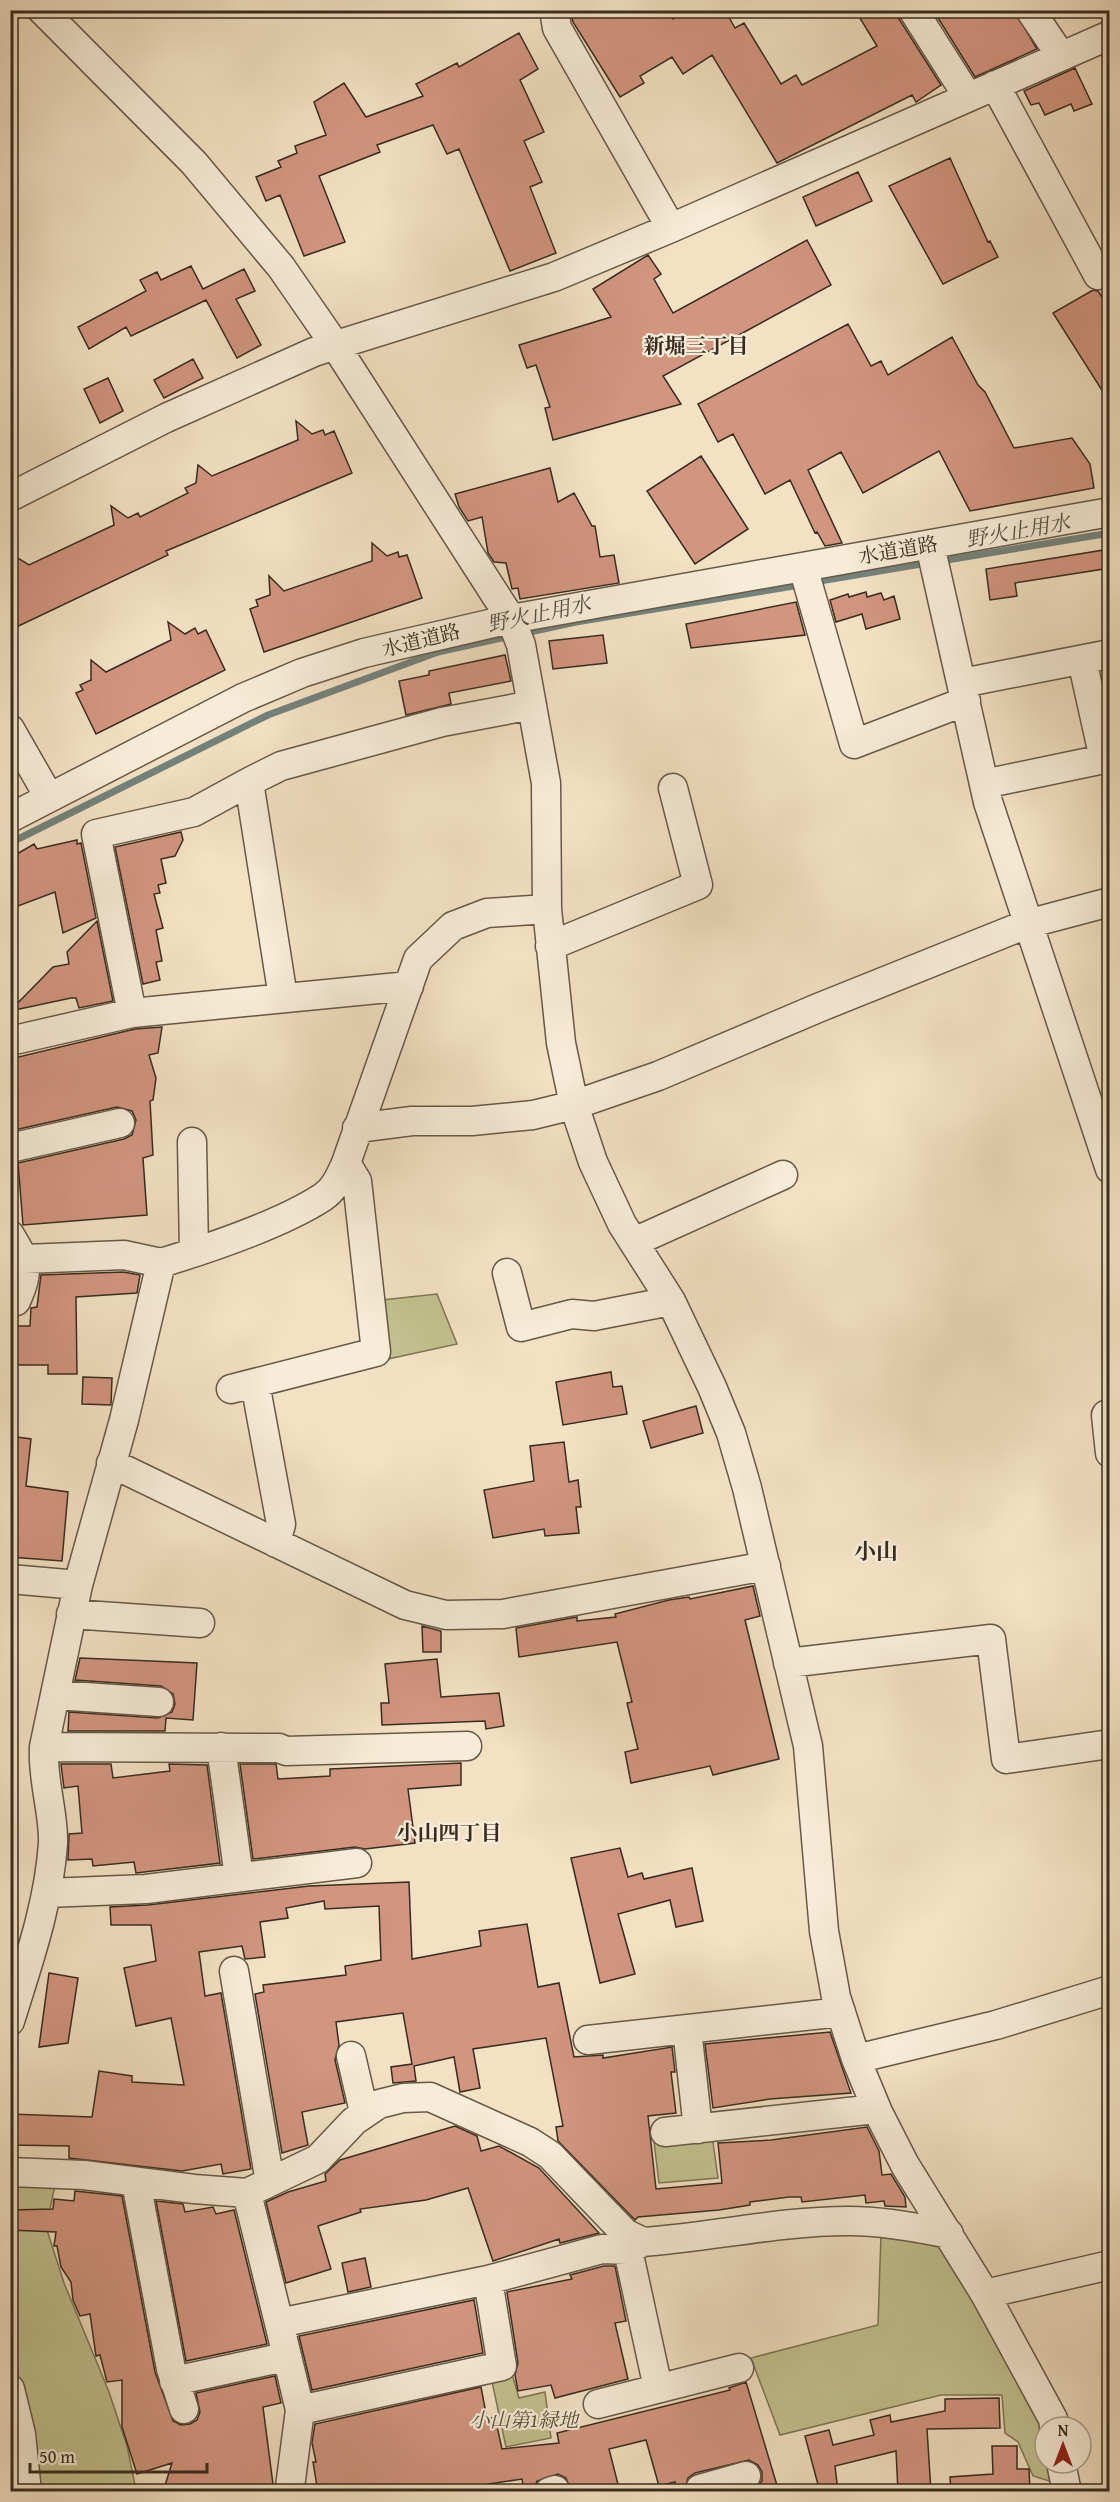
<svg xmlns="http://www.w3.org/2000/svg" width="1120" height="2502" viewBox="0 0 1120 2502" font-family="'Gentium Book Plus','Noto Serif JP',serif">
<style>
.green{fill:#c2c18f;stroke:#7d7656;stroke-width:1.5}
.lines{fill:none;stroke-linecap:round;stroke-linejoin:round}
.stream{stroke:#74827b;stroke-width:7}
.building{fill:#d29580;stroke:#382c1e;stroke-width:1.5}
.minor-casing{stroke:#665947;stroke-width:31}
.minor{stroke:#f7ecd8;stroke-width:28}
.labels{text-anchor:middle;stroke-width:4.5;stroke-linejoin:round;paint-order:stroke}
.street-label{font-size:20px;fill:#382c1e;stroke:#f7ecd8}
.park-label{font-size:20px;font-style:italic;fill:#5a513a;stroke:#f7ecd8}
.neighbourhood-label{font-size:21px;font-weight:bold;fill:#382c1e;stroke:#f7ecd8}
.water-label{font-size:21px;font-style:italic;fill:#515045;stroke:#f7ecd8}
.quarter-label{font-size:22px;font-weight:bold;fill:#382c1e;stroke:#f7ecd8}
</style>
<rect width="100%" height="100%" fill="#f2e1c3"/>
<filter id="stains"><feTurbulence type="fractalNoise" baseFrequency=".00333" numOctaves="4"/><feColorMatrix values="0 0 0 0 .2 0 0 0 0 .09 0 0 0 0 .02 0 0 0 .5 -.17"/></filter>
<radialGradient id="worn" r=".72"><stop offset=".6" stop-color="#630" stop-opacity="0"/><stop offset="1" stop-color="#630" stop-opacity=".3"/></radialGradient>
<!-- green -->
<path class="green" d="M437,1294l20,50 -69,15 -6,-59z
M712,2135l6,43 -59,5 -5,-41z
M10,2180l46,1 -10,46 18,56 45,109 18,54 8,39 18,3 -1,3 -110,1 -7,-5 -5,-60 -19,-69z
M881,2234l66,7 98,186v36h9l5,21 -26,-8 -15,-34 -13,-9 -3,-38h-61l-161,40 -29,-77 127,-33z
M512,2374l7,24 26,-6 6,46 -45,9 -15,-70z"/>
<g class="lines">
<!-- stream -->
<path class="stream" d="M941,561l169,-28
M814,582l113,-19
M525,633l51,-11 224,-37
M10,843l258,-128 170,-63 73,-16"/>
</g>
<!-- building -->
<path class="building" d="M577,10h90l6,9 14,-9h38l10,18 9,-5 37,61 15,-9 6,10 75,-39 -22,-36h42l2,9 42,66 -25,17 -4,-7 -135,68 -65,-108 -29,19 -11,-17 -32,19 4,7 -24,14 -47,-75 -2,-8z
M933,10h81l23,39 -62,28z
M519,33l19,36 -18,11 24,52 -20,9 18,41 -12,5 26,66 -46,18 -51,-122 -12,5 -14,-29 -56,20 3,7 -61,24 26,66 -41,14 -24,-61 -14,6 -10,-24 25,-10 -3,-6 19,-8 -2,-7 31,-11 -12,-33 30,-19 22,34 57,-21 -7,-12 41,-21 2,4z
M1075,68l17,36 -18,7 -3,-7 -26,11 -6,-12 -8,2 -7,-14z
M950,158l38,84 2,-1 8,16 -55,27 -54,-98z
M858,172l14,29 -56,25 -13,-29z
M807,240l24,45 -168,91 18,28 -128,36 -8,-32 5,-1 -14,-42 -9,3 -8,-23 92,-28 -18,-28 55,-34 13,19 -7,5 19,34z
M191,266l12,23 41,-20 11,22 -19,8 25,46 -24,13 -31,-58 -75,36 -5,-9 -37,22 -11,-22 68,-36 -6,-11 17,-8 4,8z
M1093,290l5,1 12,18v94l-57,-90z
M848,324l23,42 10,-5 7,14 64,-38 26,48 7,7 29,56 58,-10 18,26 4,24 -124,23 -31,-60 -76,42 -22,-41 -33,18 34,73 -17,3 -8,-14 -2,1 -25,-53 -25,14 -32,-60 -15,8 -20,-38z
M193,359l10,19 -39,20 -10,-18z
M108,378l15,33 -23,12 -16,-34z
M296,421l16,13 11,-4 2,5 9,-4 18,42 -186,78 2,4 -158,75v-56l3,-1v-18l16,10 85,-40 -3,-19 17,12 10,-5 2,4 48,-24 -3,-5 11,-5 2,-18 14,11 86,-36z
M701,456l47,73 -53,35 -48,-73z
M550,468l8,34 16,-9 18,33h3l5,31 14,-2 5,28 -99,16 -2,-11 -6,1 -6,-26 -12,-1 -6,-9 -6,-36 -14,4 -9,-14 -4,-13z
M372,543l15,13 11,-4 1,5 8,-2 15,43 -158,54 -14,-43 8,-3 -2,-6 14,-5 -1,-19 15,15 88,-30z
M1110,549v19l-95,15 2,13 -27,4 -4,-31z
M866,592l1,5 14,-4 3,7 10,-4 6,23 -34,10 -4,-15 -26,8 -6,-22 18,-6 1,3z
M796,602l9,33 -114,13 -5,-24z
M168,622l17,12 10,-6 3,6 8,-4 19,40 -129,64 -20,-41 7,-3 -3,-5 11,-5v-20l15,12 65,-32z
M603,635l4,28 -54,6 -4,-28z
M505,655l6,26 -62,12 2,11 -45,11 -7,-34 30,-6v-4z
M181,832l2,8 -8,16 -14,3 5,24 -8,2 2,8 -6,1 9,34 -7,2 6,31 -6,1 4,18 -17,4 -28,-137z
M77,840v4l4,-1 15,75 -33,15 -8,-41 -45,17v-51l24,-14 3,5z
M97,921l16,80 -34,7 -3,-10h-5l-61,13 43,-44 16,-3 -2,-12z
M162,1027l-4,26 -9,2 7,23 -3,22 -3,1 3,54 -10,3 4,57 -124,10 -5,-62 106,-24 8,-4 4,-15 -4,-9 -15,-4 -107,24v-72l125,-30z
M123,1272l17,3 -3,18 -61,4 1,77h-29v-9h-32v-39h14l1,-18 6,-1 4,-32z
M611,1372l2,15 9,-1 5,28 -64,11 -7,-43z
M83,1377l29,1 -1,27 -29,-1z
M696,1406l7,27 -52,15 -8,-27z
M10,1436l21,3 -5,47 42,6 -6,69 -52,-4z
M564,1442l5,40 9,-2 3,27h-5l3,26 -34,3 -1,-7 -51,9 -9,-48 50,-9 -4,-35z
M753,1586l7,30 -15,4 34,139 -66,16 -3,-9 -79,17 -6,-31 13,-3 -11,-46 5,-1 -15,-60 -98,15 -3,-29 61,-11v4l39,-4 -1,-3 54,-14 20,-3 1,2z
M422,1626l19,5v21h-18z
M80,1658l117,5 -4,57 -27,-2 -1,13h-97l1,-19 89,6 14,-6 3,-8 -2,-10 -12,-8 -86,-6z
M437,1659l4,38 58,-4 5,33 -18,3 -1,-8 -103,4 -1,-22h8l-4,-39z
M461,1763v22l-53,4 7,54 -50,6 -10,-2 -102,12 -13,-95h36l2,15 52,-3v-7z
M61,1764h50l2,14 57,-7 -1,-7 38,1 13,98 -84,10 -2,-11 -41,4 -1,-7 -24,1 1,-26 13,-1 -4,-47 -14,2z
M620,1848l8,29 14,-4 2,6 48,-11 11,53 -27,6 -6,-27 -52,14 17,60 -35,9 -29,-125z
M409,1882l3,77 69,-13 -2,-15 48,-7 11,63 21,-4 15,74 29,-2v3l69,-11 3,25h-4l5,41 -28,3 8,73 66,-6 -4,-40 53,-3 96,-13 12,24 3,24 9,-1 14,23 1,10 -21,-1 -1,-5 -18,2 -1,-8 -63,7 -1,-5h-12l-39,5v3l-31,5 -81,7 -3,3 -77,-79 -2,-14 7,-1 -17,-88 -73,11 7,39 -20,4 -6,-35 -40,9 2,15 -23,2 -2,-16 21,-3 -9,-51 -67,9 3,23 -4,15 10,43 -43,9 6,33 -26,8 -27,-159 9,-2 -1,-7 83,-10 -1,-9 36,-6 -2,-54 -54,3 -1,-8 -38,7 2,10 -28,4 5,35 -20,2 -3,-13 -43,6 6,44 16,-3 30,176 -28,5 -2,-10 -39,7 -113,-13v-12l-59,-1v-31l82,3 7,-46 33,5v6l52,3 -13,-67 -35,8 -12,-58 32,-7 -5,-36h-40l-1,-18 38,-2 161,-19z
M49,1973l29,5 -10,65 -29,4z
M830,2032l21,61 -81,6 -57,9 -8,-64z
M455,2126l22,10 4,15 18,-5 40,22 60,65 -39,10 -1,-4 -66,22 -25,-73 -42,12 -66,9 1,3 -43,14 13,43 -45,14 -20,-81 22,-10 38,-11 -1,-7 15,-14z
M75,2191l47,5 33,176 18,49 8,4 9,-1 7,-4 3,-8 -4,-19 79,-17 6,27 -18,4 11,85h-111l9,-29 -35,11 -15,-47v-47l-15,2 -7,-27 -4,1 -6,-42 -10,2 -7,-16 -2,-18 -10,-15 -4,-21h-3l2,-14 -46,-2v-20l43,-1 1,-10 20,2z
M156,2201l27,3 2,8 28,-5 3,7 18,-4 33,134 -81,17z
M365,2258l6,29 -23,5 -6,-29z
M604,2266h11l11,55 -11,2 13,56 -73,19 -4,-13 -33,6 -3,-16 3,-12 -11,-71 65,-13 -2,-4z
M474,2300l9,53 -171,37 -13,-54z
M746,2382l33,110h-28l11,-11v-9l-4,-7 -9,-5 -54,13 -7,5 -4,14h-8l-1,-10 -16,4 -13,-46 -37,9 11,43h-49l-5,-14 -8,-4 -21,7 -4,11h-9l-2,-13 -46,7 1,6h-159l-5,-30h3l-4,-19 3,-19 166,-37 6,32 8,-2 7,32 57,-6 -2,-10 173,-43 -1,-2z
M999,2398l1,30 -73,1 4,63h-33l-2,-41 -61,15 3,26h-18l-15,-56 24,-6 4,15 41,-10 -4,-15 20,-5 1,7 54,-11v-12z
M992,2446h25v23h12l1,23h-79l-1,-15 43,-3z"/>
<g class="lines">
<!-- minor casing -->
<g class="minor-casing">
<path id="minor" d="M42,10l152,153 87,104 54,78 176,274 10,26 25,138 1,126 14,134 13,62 19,57 29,62 49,77 41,86 19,46 16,55 61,258 16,185 12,66 20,62 22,53 27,53 80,129 68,125 1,8
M554,10l3,18 114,200
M913,10l55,87
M1030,10l31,46
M995,85l103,190
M10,497l156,-79 148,-66 240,-75 117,-49 439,-193
M930,545l58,257 122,367
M803,567l51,177 112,-43
M962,683l148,-29
M10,729l39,68
M984,784l120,-25 -22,-99
M10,818l233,-120 59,-25 62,-20 147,-34 599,-107
M550,946l148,-61 -25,-97
M283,997l-34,-215 32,-16 161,-44 90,-17
M132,1013l-36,-179 98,-22 55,-30
M10,1041l122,-28 277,-27
M357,1128l55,-7h60l61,-6 41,-10 84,-29 160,-68 209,-84 83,-22
M192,1142l2,110
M10,1148l110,-25
M10,1235c17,28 20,35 6,66h-6
M634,1242l149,-67
M25,1259l99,-4 37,8
M507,1273l14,54 51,-13 22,2 77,-15
M255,1383l26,141 -5,19
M231,1389l145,-37 -19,-171 -11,-18
M1106,1415l4,38
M111,1463l294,142 41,10 57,-1 263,-48
M10,1579l68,6
M71,1614l129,9
M788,1663l203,-24 15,120 104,-15
M55,1695l104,7
M44,1747l235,1 7,3 181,-5
M221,1747l18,130
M47,1893l99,-4 211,-26
M234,1971l36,211
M10,2021c18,-58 39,-117 43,-178 1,-31 -11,-62 -9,-96l34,-162 46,-165 37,-157c49,-15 119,-38 162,-66 12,-8 17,-21 23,-34l72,-204 35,-33 34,-13 60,-4
M687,2029l11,100
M588,2040l253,-28
M351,2056l13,56
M856,2059l140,-34 114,-35
M665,2132l211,-23
M10,2172l74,3 110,14 53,4 71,-34 36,-38 25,-17 24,-6 27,-1 100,45 20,13 75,78 18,9c69,-5 136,-21 206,-21 34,0 67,6 100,13
M136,2182l35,187 13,40
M247,2193l32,130
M628,2250l30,138
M985,2294l125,-29
M174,2381l111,-24
M10,2389l11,45 6,58
M598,2404l141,-36
M300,2410l202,-44 -14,-86
M1061,2463l6,29
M290,2487l10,-77 -21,-87 209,-43 114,-31 26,1 15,-8
M700,2489l46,-13
M549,2492l6,-2"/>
</g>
<!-- minor -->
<use href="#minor" class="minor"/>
</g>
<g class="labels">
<!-- street labels -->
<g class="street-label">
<text transform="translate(898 550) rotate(-10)" y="7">水道道路</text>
<text transform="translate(421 640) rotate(-14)" y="7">水道道路</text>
</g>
<!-- park labels -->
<g class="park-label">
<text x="524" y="2427">小山第1緑地</text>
</g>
<!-- neighbourhood labels -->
<g class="neighbourhood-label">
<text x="696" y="353">新堀三丁目</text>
<text x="449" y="1840">小山四丁目</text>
</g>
<!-- water labels -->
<g class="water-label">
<text transform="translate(1018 531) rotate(-10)" y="7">野火止用水</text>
<text transform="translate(539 614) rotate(-12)" y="7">野火止用水</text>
</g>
<!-- quarter labels -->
<g class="quarter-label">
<text x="876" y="1559">小山</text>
</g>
</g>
<!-- margin -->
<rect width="1120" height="2502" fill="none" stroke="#f2e1c3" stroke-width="36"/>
<rect x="12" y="12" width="1096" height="2478" fill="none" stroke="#382c1e" stroke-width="3"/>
<rect x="18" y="18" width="1084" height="2466" fill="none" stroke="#382c1e" stroke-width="1.5"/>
<!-- north arrow -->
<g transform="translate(1063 2445)"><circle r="28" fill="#f7ecd8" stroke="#ab9f8e" stroke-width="1.5"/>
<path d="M0-4.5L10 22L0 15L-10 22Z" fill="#8f2418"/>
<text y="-9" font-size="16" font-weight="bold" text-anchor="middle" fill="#382c1e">N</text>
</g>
<!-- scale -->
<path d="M30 2463v9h177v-9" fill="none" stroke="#382c1e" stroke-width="3"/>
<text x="39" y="2463" font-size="18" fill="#382c1e" stroke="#f7ecd8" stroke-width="4.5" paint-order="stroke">50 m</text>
<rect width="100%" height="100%" filter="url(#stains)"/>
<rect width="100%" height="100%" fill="url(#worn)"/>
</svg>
